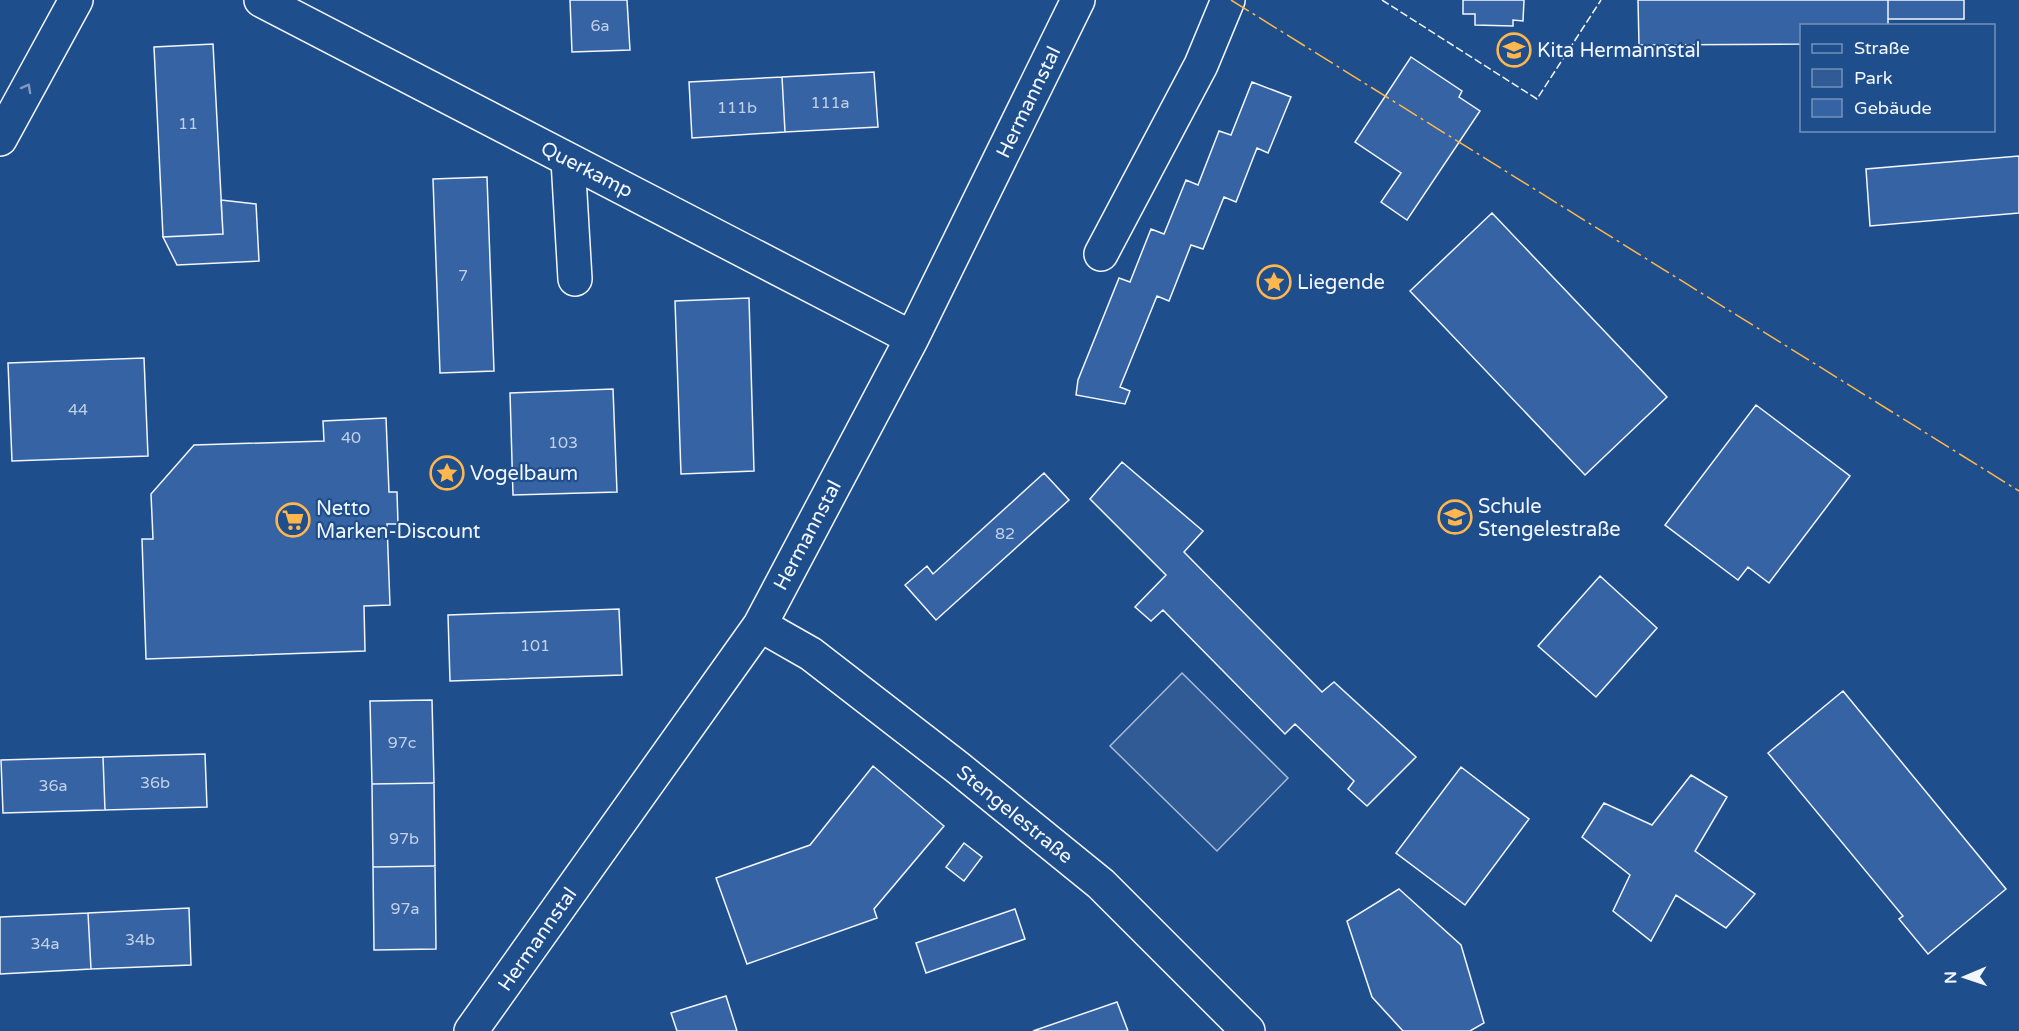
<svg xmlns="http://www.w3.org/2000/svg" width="2019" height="1031" viewBox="0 0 2019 1031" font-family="'Varela Round',sans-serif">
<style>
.green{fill:#305b95;stroke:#a8bbd7;stroke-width:1.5}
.building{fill:#3563a3;stroke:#f2f6ff;stroke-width:1.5}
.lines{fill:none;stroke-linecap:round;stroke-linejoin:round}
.minor-casing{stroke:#f2f6ff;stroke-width:36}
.minor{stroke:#1f4e8c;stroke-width:33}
.fence{stroke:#f2f6ff;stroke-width:1.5;stroke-dasharray:8 3;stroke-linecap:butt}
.power{stroke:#ffb74d;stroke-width:1.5;stroke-dasharray:21 4.5 3 4.5;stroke-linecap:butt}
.oneway{stroke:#7e9ac0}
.labels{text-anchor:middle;stroke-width:4.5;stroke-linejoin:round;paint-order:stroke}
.number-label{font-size:16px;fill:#c3d1e8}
.poi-label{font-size:20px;fill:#f2f6ff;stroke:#1f4e8c;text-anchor:start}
.street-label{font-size:20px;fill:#f2f6ff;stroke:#1f4e8c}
</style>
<rect width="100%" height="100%" fill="#1f4e8c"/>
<!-- green -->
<path class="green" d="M1182,673l106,105 -71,73 -107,-105z"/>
<!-- building -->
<path class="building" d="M570,0h57l3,50 -58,2z
M1463,0h61l-1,21 -10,-1v6l-38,-1v-11h-12z
M1638,0h250v26h-86v18l-163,1z
M1888,0h76v19h-76z
M213,44l10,190 -60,3 -9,-190z
M1411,57l51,34 -3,6 21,14 -73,109 -26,-18 20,-29 -46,-31z
M874,72l4,55 -93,5 -3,-55z
M782,77l3,55 -93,6 -3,-56z
M1252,82l39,15 -23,56 -11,-5 -21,54 -12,-5 -21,52 -12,-4 -22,56 -12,-5 -37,91 10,4 -5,13 -49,-9 2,-15 41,-102 11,4 21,-53 13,5 22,-54 12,5 21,-54 12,4z
M2019,156v57l-149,13 -4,-57z
M487,177l7,194 -54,2 -7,-194z
M221,200l35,4 3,57 -82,4 -14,-28 60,-3z
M1492,213l175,184 -82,78 -175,-184z
M749,298l5,173 -73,3 -6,-173z
M144,358l4,98 -136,5 -4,-98z
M613,389l4,103 -104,3 -3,-102z
M1756,405l94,71 -81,107 -21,-16 -10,13 -73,-55z
M386,418l3,74h8l1,32h-11l3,81 -26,1 1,45 -219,8 -4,-120h11l-2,-45 43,-49 130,-4 -1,-20z
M1122,462l81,69 -19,21 138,140 12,-10 82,75 -49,49 -19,-17 6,-8 -59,-57 -10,10 -122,-124 -12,11 -16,-14 31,-32 -76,-76z
M1044,473l25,27 -133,120 -31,-35 22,-19 6,8z
M1600,576l57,52 -61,69 -58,-51z
M619,609l3,66 -172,6 -2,-66z
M1843,691l163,198 -78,65 -29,-35 4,-3 -135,-163z
M432,700l2,83 -62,1 -2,-83z
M205,754l2,53 -102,3 -2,-53z
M103,757l2,53 -102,3 -2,-53z
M873,766l71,60 -70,83 3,9 -130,46 -31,-86 94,-33z
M1461,767l68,52 -64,86 -69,-52z
M1691,775l36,22 -32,54 60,43 -29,34 -50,-33 -25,46 -38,-30 17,-36 -48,-38 22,-34 48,22z
M434,783l1,83 -62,1 -1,-83z
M964,843l18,14 -18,24 -18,-14z
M435,866l1,83 -62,1 -1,-83z
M1399,889l62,56 23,78 -14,8h-67l-31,-34 -25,-76z
M189,908l2,57 -100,4 -3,-56z
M1015,909l10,30 -99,34 -10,-30z
M88,913l3,56 -91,5v-57z
M726,996l11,35h-60l-6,-18z
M1117,1002l11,29h-95z"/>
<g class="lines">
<!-- minor casing -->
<g class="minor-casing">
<path id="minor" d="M261,0l651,338
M0,139l76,-139
M568,160l7,119
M1101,254l100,-189 27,-65
M760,625l51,29 146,113 144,117 147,147
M471,1031l289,-406 152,-287 166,-338"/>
</g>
<!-- minor -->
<use href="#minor" class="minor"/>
<!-- fence -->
<path class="fence" d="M1382,0l155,99 64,-99"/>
<!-- power -->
<path class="power" d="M1231,0l788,491"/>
</g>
<!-- one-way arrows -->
<defs><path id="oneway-chevron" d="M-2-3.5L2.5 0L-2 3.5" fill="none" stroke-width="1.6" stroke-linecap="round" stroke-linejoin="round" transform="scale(1.5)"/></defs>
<use class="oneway" href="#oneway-chevron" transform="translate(27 88) rotate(-61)"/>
<!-- icons -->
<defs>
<g id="school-ring" transform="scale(1.725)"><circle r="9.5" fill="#1f4e8c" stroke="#ffb74d" stroke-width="1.5"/><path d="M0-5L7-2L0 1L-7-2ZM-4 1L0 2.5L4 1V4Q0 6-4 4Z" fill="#ffb74d"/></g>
<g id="sight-ring" transform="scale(1.725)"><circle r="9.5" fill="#1f4e8c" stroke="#ffb74d" stroke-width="1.5"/><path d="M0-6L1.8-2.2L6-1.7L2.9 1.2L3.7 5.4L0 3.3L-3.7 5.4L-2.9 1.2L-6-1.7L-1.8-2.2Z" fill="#ffb74d"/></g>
<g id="supermarket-ring" transform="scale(1.725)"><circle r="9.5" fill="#1f4e8c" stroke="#ffb74d" stroke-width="1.5"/><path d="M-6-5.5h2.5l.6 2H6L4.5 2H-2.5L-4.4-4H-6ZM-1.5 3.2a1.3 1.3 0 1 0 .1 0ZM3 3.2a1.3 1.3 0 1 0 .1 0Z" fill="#ffb74d"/></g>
</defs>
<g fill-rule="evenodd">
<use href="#school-ring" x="1514" y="50"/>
<use href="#sight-ring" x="1274" y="282"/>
<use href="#sight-ring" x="447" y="473"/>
<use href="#school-ring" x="1455" y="517"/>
<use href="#supermarket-ring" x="293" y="520"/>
</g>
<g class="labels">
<!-- number labels -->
<g class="number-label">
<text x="600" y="31">6a</text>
<text x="830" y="108">111a</text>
<text x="737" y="113">111b</text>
<text x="188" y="129">11</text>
<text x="463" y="281">7</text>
<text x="78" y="415">44</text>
<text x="351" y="443">40</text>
<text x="563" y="448">103</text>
<text x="1005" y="539">82</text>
<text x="535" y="651">101</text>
<text x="402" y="748">97c</text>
<text x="155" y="788">36b</text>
<text x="53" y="791">36a</text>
<text x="404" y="844">97b</text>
<text x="405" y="914">97a</text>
<text x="140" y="945">34b</text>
<text x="45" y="949">34a</text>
</g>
<!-- poi labels -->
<g class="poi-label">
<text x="1537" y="57">Kita Hermannstal</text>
<text x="1297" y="289">Liegende</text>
<text x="470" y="480">Vogelbaum</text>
<text x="1478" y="513">Schule<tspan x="1478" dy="23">Stengelestraße</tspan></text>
<text x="316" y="515">Netto<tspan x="316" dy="23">Marken-Discount</tspan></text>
</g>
<!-- street labels -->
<g class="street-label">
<text transform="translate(1028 102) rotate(-64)" y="7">Hermannstal</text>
<text transform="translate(587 169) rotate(27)" y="7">Querkamp</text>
<text transform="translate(807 535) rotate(-62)" y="7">Hermannstal</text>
<text transform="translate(1015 814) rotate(39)" y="7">Stengelestraße</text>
<text transform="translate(537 939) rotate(-55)" y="7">Hermannstal</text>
</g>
</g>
<!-- legend -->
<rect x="1800" y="24" width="195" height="108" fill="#1f4e8c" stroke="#7391ba" stroke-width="1.5"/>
<rect x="1812" y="44" width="30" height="9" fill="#1f4e8c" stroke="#7391ba" stroke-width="1.5"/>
<text x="1854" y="54" font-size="18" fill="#f2f6ff">Straße</text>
<rect x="1812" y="69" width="30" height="18" fill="#305b95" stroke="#7391ba" stroke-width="1.5"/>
<text x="1854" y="84" font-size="18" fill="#f2f6ff">Park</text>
<rect x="1812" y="99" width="30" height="18" fill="#3563a3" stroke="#7391ba" stroke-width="1.5"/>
<text x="1854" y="114" font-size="18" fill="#f2f6ff">Gebäude</text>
<!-- north arrow -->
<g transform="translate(1965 977) rotate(268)" stroke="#1f4e8c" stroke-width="4.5" paint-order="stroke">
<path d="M0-4.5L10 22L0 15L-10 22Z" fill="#f2f6ff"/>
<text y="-9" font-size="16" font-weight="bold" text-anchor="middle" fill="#f2f6ff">N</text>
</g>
</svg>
